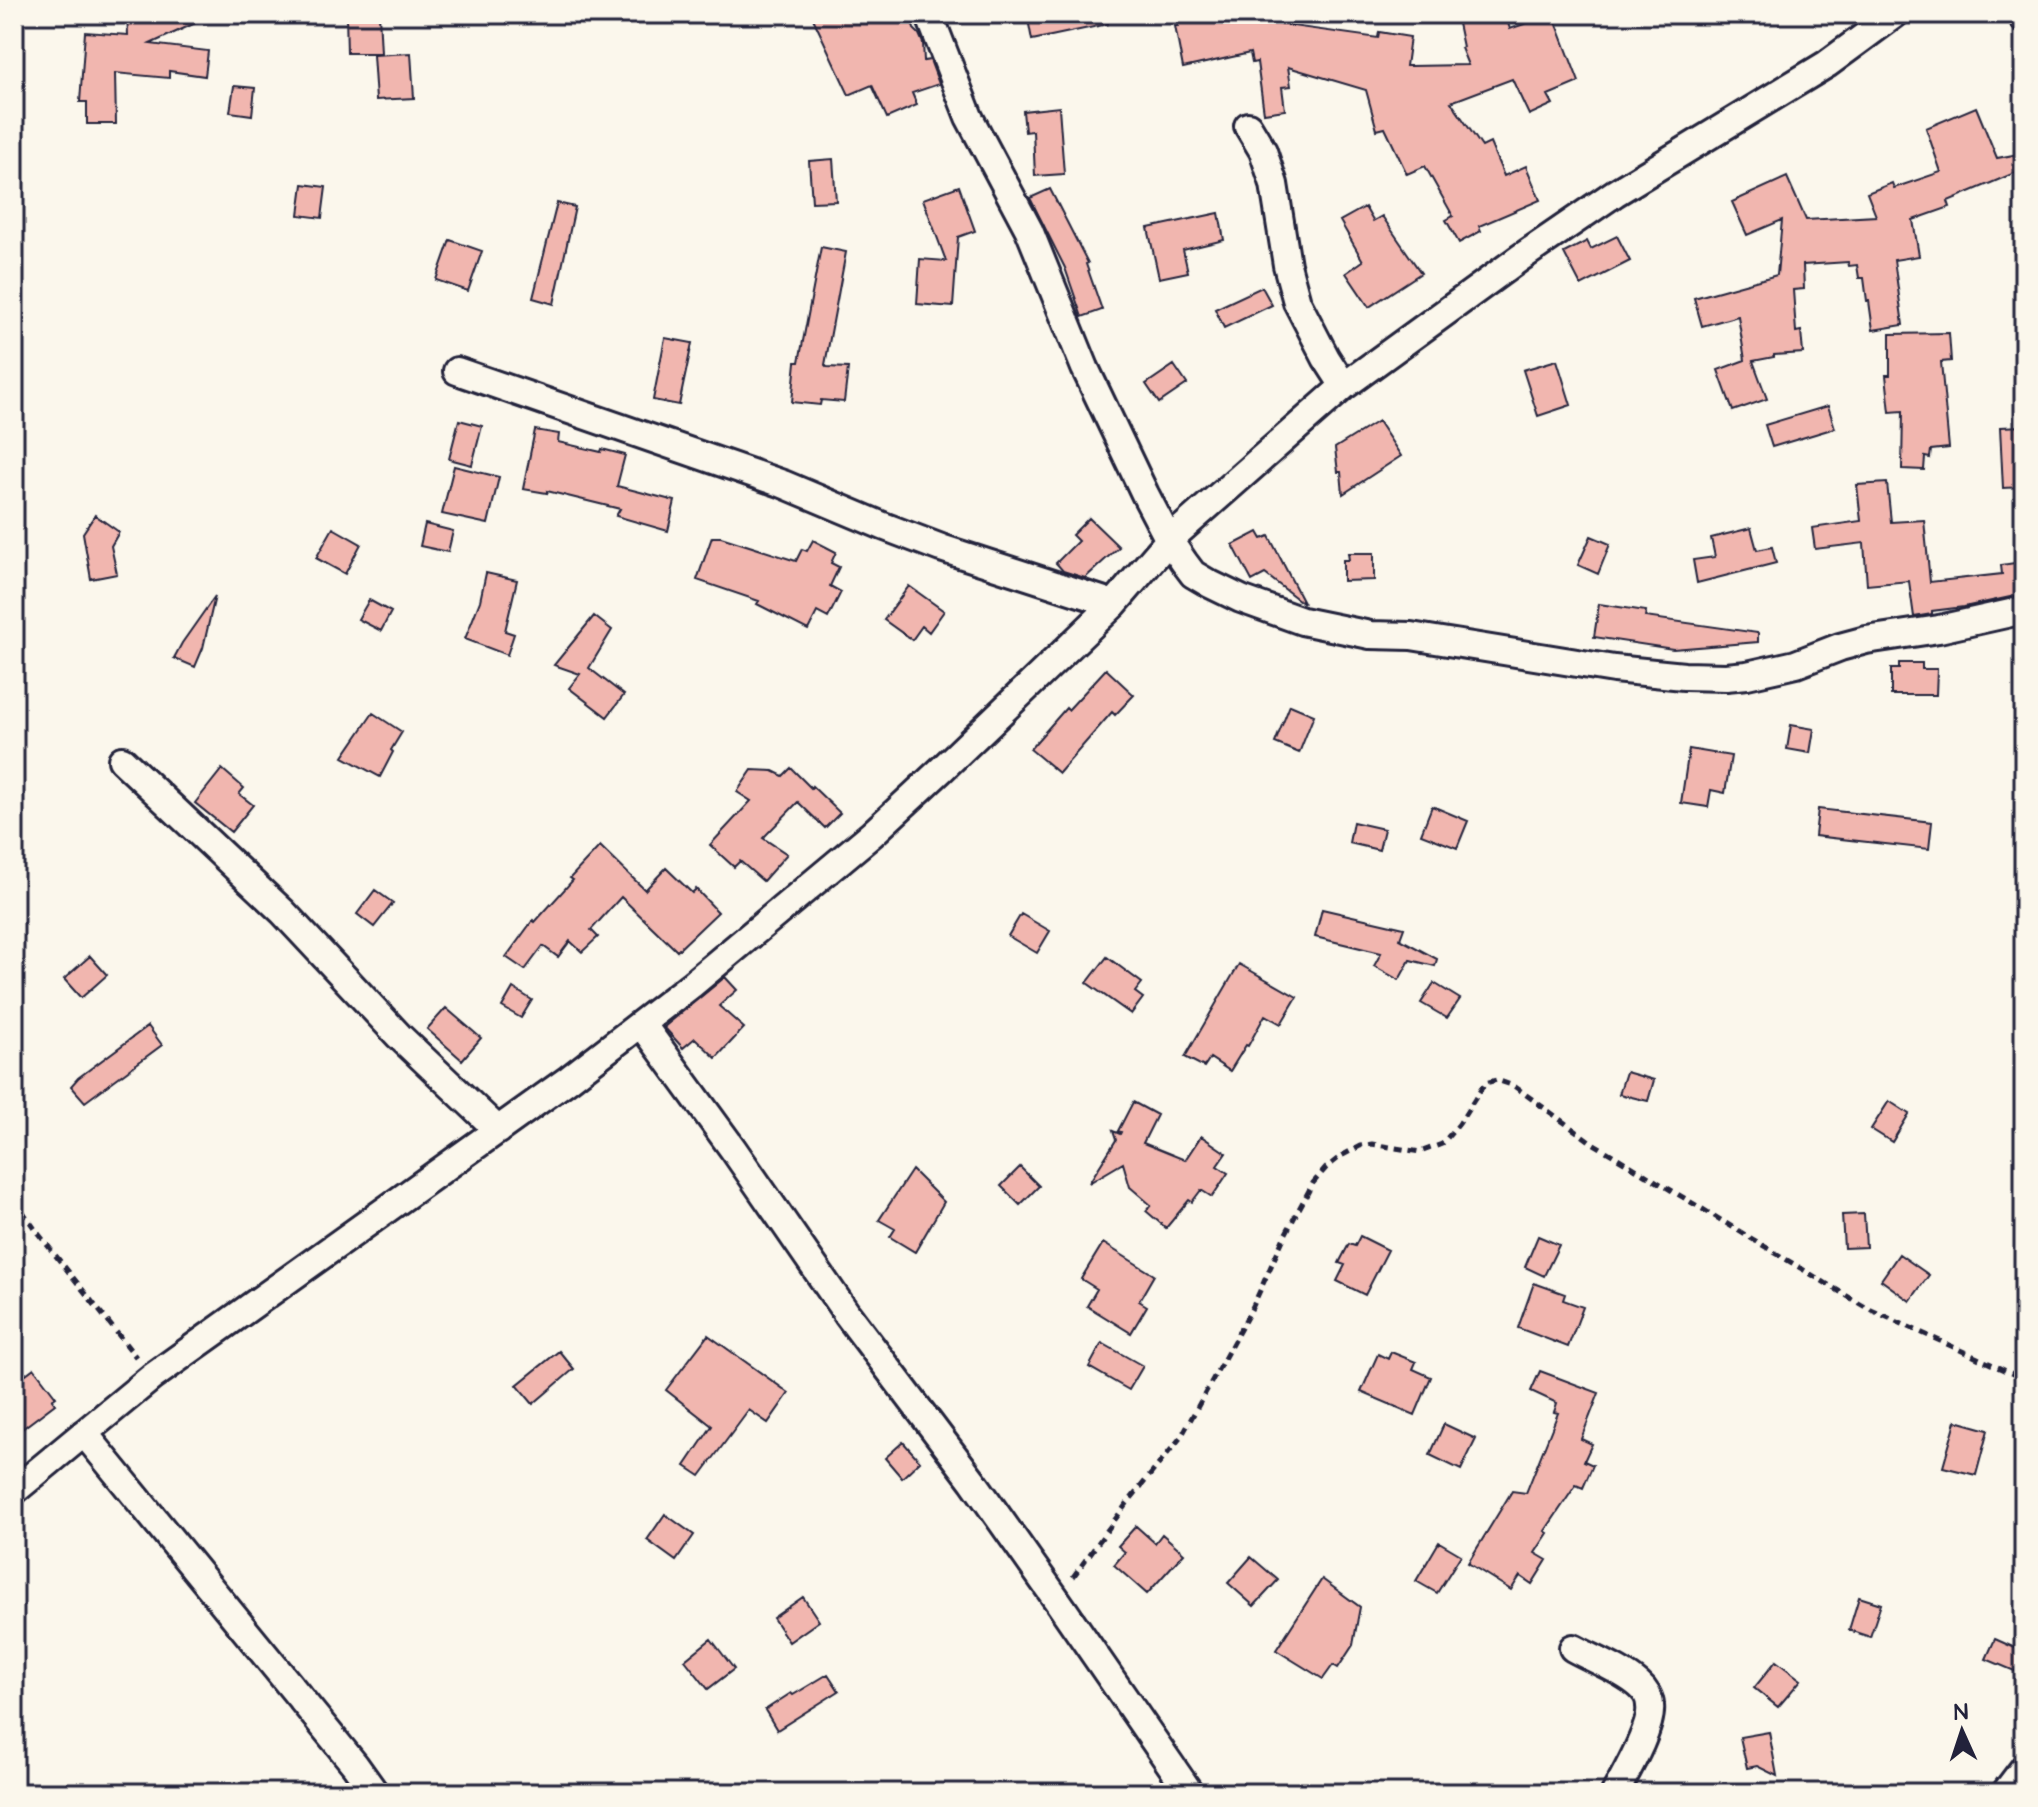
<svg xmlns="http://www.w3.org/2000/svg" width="2038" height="1807" viewBox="0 0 2038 1807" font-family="'Architects Daughter',sans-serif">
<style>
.building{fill:#f1b6af;stroke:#22223b;stroke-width:2}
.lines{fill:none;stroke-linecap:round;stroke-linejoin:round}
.minor-casing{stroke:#22223b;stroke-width:32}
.path{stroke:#22223b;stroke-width:5;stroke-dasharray:8 6;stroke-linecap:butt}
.minor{stroke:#fbf7ec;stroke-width:26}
</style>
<rect width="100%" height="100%" fill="#fbf7ec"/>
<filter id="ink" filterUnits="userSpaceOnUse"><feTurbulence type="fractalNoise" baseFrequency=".0125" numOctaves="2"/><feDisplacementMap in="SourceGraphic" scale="16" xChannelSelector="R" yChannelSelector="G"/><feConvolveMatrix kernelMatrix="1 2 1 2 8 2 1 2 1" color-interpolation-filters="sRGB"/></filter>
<g filter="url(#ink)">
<!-- building -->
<path class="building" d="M127,14h88l-65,30 58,7 -3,25 -36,-5v7l-54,-5 1,51h-29v-22h-7l5,-70 43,3z
M346,14h33l2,39h-34z
M811,14h99l4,15 5,5 4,9 1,18 6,-1 9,24 -27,9 5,12 -30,13 -15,-33 -23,10z
M1027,14h80l1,10 -76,16z
M1177,14h86v8l115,16 1,-6 31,5 -4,29h4l58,-1 -7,-17 2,-1 -7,-33h49l5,15 43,-15 26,68 -31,13 5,9 -24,11 -17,-36 -61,23 31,45 8,-4 14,33 22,-10 14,34 -61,26 2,5 -22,12 -13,-23 7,-4 -28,-50 -18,8 -22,-46 -8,2 -11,-40 -78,-23 3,19 -9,1 3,23 -21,3 -7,-51 -5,1 -2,-10 -67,15 -8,-42h3z
M411,53l3,45 -38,2 -3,-45z
M234,86l21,2 -3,27 -22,-3z
M1059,107l5,67 -29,2 -2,-45 -8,1 -2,-21z
M1976,107l21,51 27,-5v16l-76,32 2,6 -37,13 6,36 -25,4 9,65 -30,5 -4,-29h-2l-3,-23h-5l-2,-13 -8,1 -1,-4 -45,3 1,24 -11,1 3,42 5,-1 2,22 -29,2v2l-21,4 14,38 -34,12 -15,-41 27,-10 -7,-44 -36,10 -8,-28 83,-23 5,-55 -35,15 -15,-33 55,-25 19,43 70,-4 -9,-23 25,-10 2,5 47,-16 -15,-44z
M833,159l3,42 -24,1 -3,-41z
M303,184l23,3 -4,31 -23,-3z
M959,186l16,45 -17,6 -5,70 -36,-3 3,-45 26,2 -23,-62z
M1050,189l38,74 -2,1 16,46 -20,7 -17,-49 -35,-70z
M557,203l18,4 -21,97 -21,-6z
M1365,207l8,14 9,-5 39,57 -52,34 -23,-34 17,-12 -23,-40z
M1219,213l5,27 -41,10 5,22 -29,6 -11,-50z
M1617,236l13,25 -49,25 -17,-33 23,-12 4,8z
M450,240l32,11 -14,40 -32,-11z
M821,247l25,5 -21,113 2,2 21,1 -4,34 -23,-2 -1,5 -28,-3 4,-40h3z
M1262,287l10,18 -48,23 -9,-19z
M1949,333l2,28 -10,1 8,86 -18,2 -1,8 -5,-1 -1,13 -22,-1 1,-58 -13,1 -4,-37h4v-41z
M665,338l27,5 -13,62 -26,-5z
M1557,360l14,45 -33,11 -15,-46z
M1174,365l13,19 -28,19 -13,-19z
M1828,406l7,22 -63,19 -7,-22z
M459,420l23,6 -10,39 -23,-6z
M1378,421l23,35 -58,38 -2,-22h-3l-3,-24z
M2024,426v61l-21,1 -3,-61z
M535,430l24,4 -1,8 43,10 1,-3 23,6 -8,31 58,15 -7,30 -52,-15 4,-7 -73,-18v2l-24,-4z
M454,466l45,11 -11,47 -46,-10z
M1887,483l4,39 33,-2 6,62 72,-8 -1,-9 21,-3 2,32 -60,13 -32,4v3l-18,3 -5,-36 -42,4 -3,-42 -49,6 -3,-21 49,-7 -4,-36z
M95,515l24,17 -8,14 6,28 -26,5 -8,-46z
M1089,518l30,29 -34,31 -22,-7 -7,-8 22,-22 -6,-6z
M425,524l28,7 -5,21 -28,-6z
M333,528l28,16 -16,30 -29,-16z
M1751,528l6,22 15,-3 4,16 -79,20 -4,-23 22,-3 -4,-19z
M1258,532l4,7 7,-3 35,68 -39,-30 -13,7 -19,-36z
M1591,536l19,8 -12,30 -20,-9z
M712,537h9l75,24 6,-12 5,2 6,-11 23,12 -5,11 8,4 -9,19 11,6 -13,26 -11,-6 -9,18 -51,-26 2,-3 -62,-21z
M1348,553h26v27l-31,1v-21h6z
M486,573l31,7 -12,51 9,3 -7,21 -42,-16 15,-38z
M909,586l35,25 -15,21 -7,-6 -10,14 -28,-20z
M215,596l-12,52 -8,19 -21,-9 8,-15z
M369,600l22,12 -10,19 -23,-12z
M1599,604l47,7 -1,6 113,16v9l-85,7 -79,-12z
M594,616l18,14 -23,38 35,27 -17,22 -38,-29 11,-14 -26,-9z
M1899,663h23v6h15l-1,26h-45v-26h8z
M1106,669l28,26 -19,20 -3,-3 -53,61 -29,-24 36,-41 2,2z
M1290,705l24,10 -15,38 -24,-10z
M373,713l29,19 -11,18 2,2 -13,25 -37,-20z
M1791,725l23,4 -4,24 -23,-4z
M1689,749l42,7 -6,37 -14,-3 -3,17 -27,-4z
M791,768l20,20 1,-2 28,27 -15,15 -27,-26 -35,36 24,16 -24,27 -23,-20 -6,6 -24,-22 41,-44 -14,-9 15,-22 21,1 10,5z
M222,769l22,19 -5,6 14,11 -22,27 -36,-29z
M1432,806l36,15 -11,27 -36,-14z
M1818,809l114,13 -3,27 -114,-13z
M1353,822l31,7 -5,21 -30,-7z
M600,846l45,44 21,-22 26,25 4,-4 22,23 -41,39 -56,-54 -30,33 7,7 -16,15 -12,-11 -12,16 -15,-11 -18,24 -19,-13 27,-37 2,2 38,-42 -3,-2z
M375,890l18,13 -19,24 -17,-13z
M1322,909l82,19 -4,11 37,20 -2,7 -25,-6 -11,20 -25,-14 7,-13 -66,-16z
M1021,914l29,17 -13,22 -29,-17z
M90,956l17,19 -26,23 -17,-19z
M1107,957l35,26 -7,9 8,6 -12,16 -44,-31z
M1239,964l58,33 -16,27 -16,-9 -17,31 -2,-1 -16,26 -20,-13 -6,9 -19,-10z
M725,977l12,13 -18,16 25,22 -28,30 -21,-20 -12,10 -19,-21z
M1434,983l26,16 -13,19 -26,-15z
M513,988l19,12 -11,18 -19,-11z
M446,1008l35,30 -19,22 -35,-31z
M148,1026l14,19 -77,57 -14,-16 7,-8z
M1626,1072l28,8 -6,21 -29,-7z
M1889,1101l20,13 -17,28 -21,-13z
M1133,1102l24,13 -14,28 42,17 16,-24 25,17 -9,13 11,7 -16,24 -11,-7 -9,12 -3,-2 -23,28 -20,-17 5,-6 -21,-18 -7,-24 -34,20 27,-43 -3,-9 7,3 1,-2 -3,-1z
M1020,1167l19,19 -19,19 -19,-19z
M912,1170l32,32 -29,50 -25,-15 5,-8 -16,-9z
M1864,1214l2,33 -22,1 -2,-33z
M1360,1236l28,14 -23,45 -28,-14 8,-16 -6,-2 10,-19 6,2z
M1538,1236l21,9 -15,31 -19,-9z
M1103,1243l51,32 -15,26 8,5 -16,27 -44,-27 10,-17 -16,-10z
M1899,1254l30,21 -19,26 -29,-21z
M1534,1283l31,11 -2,6 20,7 -15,40 -50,-19z
M708,1335l81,58 -21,30 -19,-13 -49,66 -15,-10 27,-40 -46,-36z
M1102,1343l41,23 -14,24 -40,-23z
M559,1351l15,18 -41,35 -16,-19z
M1391,1352l25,10 -3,7 18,8 -16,38 -54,-23 17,-38 10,5z
M34,1368l22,29 -4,3 3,4 -41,31v-52z
M1540,1371l59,22 -18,46 11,5 -8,17 9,4 -10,23 -7,-3 -31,46 3,2 -13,20 12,7 -15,24 -12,-8 -9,14 -43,-27 44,-72 14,2 32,-80 -4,-1 3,-9 -26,-12z
M1956,1421l32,9 -12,45 -33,-8z
M1444,1424l32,15 -15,31 -31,-15z
M903,1442l17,19 -18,17 -17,-20z
M665,1514l29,21 -18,26 -29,-21z
M1136,1526l19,17 7,-9 22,19 -37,41 -33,-29 11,-13 -7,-6z
M1439,1542l22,13 -24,38 -21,-12z
M1251,1557l27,23 -24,26 -26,-23z
M1322,1579l38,28 -7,38 -15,23 -5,-3 -10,14 -47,-29z
M803,1597l16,24 -30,21 -16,-24z
M1859,1597l22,7 -11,33 -21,-7z
M711,1639l23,30 -26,20 -23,-29z
M1995,1639l29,13v23l-38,-16z
M1776,1661l25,19 -23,27 -24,-19z
M828,1674l11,17 -62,39 -12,-20 26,-17 2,2z
M1769,1732l8,44 -20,-10 -10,2 -7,-31z"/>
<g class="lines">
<!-- minor casing -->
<g class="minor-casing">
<path id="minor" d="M929,14l40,103 60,113 56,138 60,126 24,46 15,22 9,12 17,10 31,15 61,22 68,14 41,1 203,33 70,7 42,1 21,-2 49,-11 44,-17 26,-7 73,-11 85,-19
M2021,14l3,5
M1248,126l15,25 11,33 13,81 10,37 29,56 18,28
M457,371l326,113 100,42 58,22 173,56
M122,760l161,152 116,124 99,94
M642,1024l91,125 114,165 126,167 84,119 133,193
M84,1433l271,332 20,28
M14,1491l138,-114 417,-298 122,-94 181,-151 70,-65 172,-165 55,-64 175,-154 176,-128 95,-65 212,-129 68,-50
M1573,1648c20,11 49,22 66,37 6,5 11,13 11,21 3,21 -25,68 -35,87
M2005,1793l19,-25"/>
</g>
<!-- path -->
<path class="path" d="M14,1199l23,33 99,125
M1073,1577l52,-71 56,-69 72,-131 32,-71 28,-52 13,-15 15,-12 19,-10 12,-2 48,8 22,-8 17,-20 26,-41 12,-3 17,6 77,56 276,166 157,71"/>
<!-- minor -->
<use href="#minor" class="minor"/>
</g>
</g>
<!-- margin -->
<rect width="2038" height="1807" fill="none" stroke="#fbf7ec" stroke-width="48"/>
<rect x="24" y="24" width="1990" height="1759" fill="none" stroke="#22223b" stroke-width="3" filter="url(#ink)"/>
<!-- north arrow -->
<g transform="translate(1962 1731) rotate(357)" stroke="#fbf7ec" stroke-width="6" paint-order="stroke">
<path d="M0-6L14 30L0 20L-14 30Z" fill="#22223b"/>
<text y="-12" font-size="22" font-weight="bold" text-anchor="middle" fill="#22223b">N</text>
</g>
</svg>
